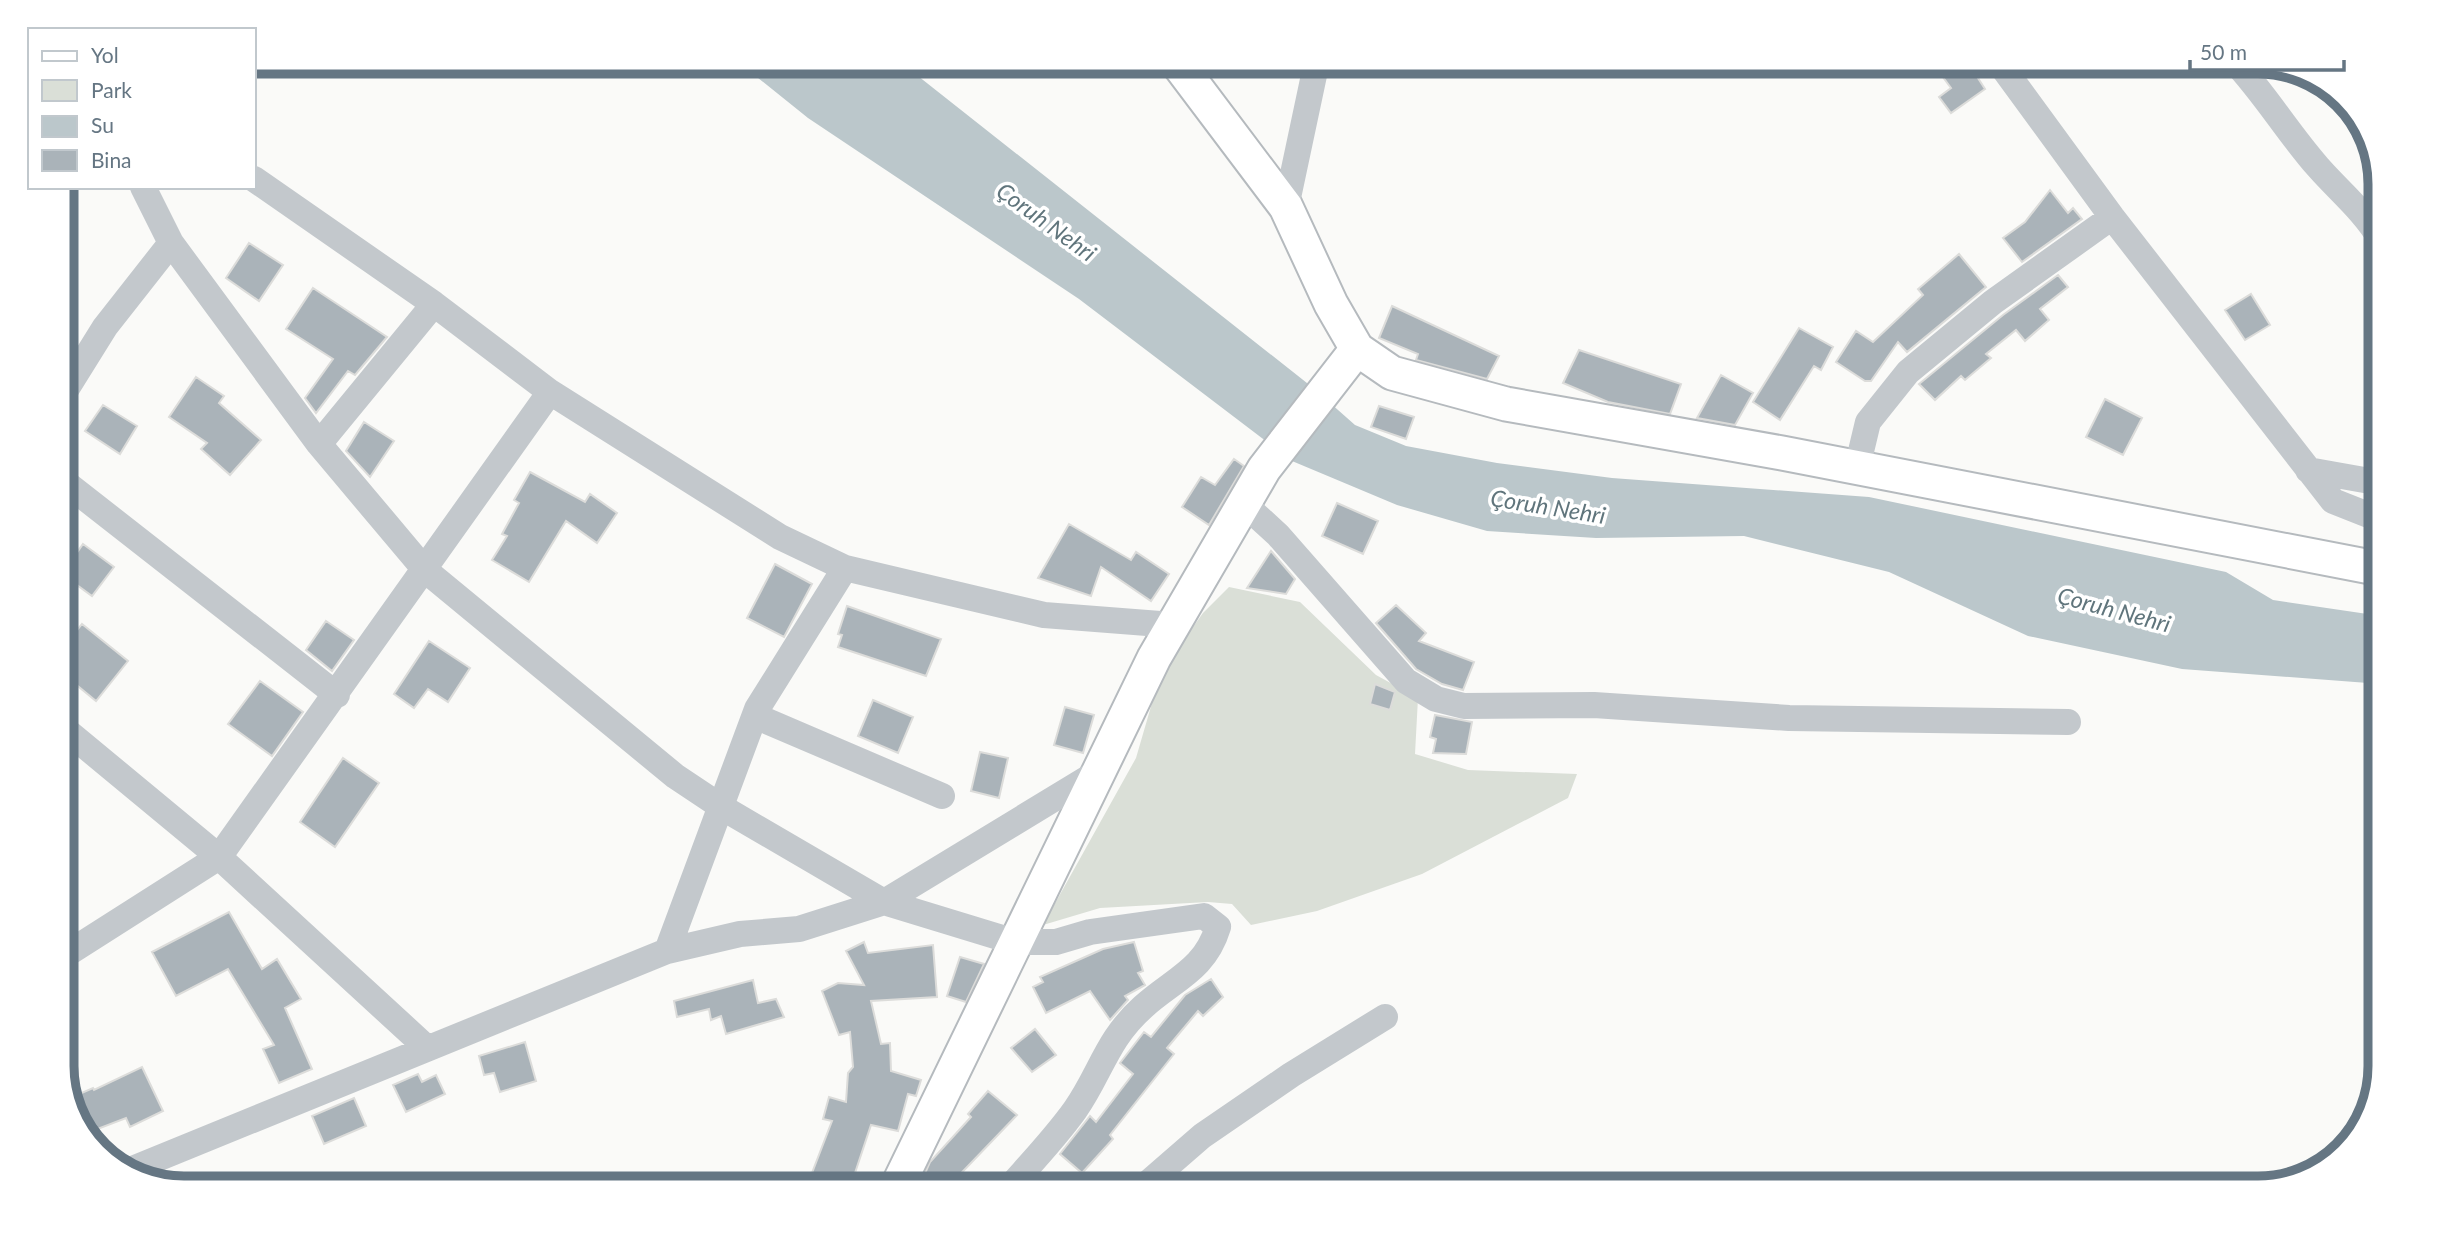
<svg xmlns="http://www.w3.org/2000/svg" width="2442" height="1250" viewBox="0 0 2442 1250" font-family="Lato,sans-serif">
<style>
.green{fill:#dadfd7}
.water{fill:#bbc7cb}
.building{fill:#aab3b9;stroke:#dcdcda;stroke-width:2}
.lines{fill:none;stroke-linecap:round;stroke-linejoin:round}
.major-casing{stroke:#b5babe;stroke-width:37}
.minor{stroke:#c3c8cc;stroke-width:26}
.major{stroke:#fff;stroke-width:33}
.labels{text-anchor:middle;stroke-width:7;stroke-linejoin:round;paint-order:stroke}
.water-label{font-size:23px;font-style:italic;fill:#60757c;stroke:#fff}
.rim{fill:none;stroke:#657683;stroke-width:9}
</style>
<rect width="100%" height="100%" fill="#fafaf8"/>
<!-- green -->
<path class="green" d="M1229,587l71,15 76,73 42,23 -3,56 53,16 109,4 -9,24 -146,76 -105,37 -66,14 -19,-21 -24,-2 -108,6 -57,17 93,-167 25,-86 42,-59z"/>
<!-- water -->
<path class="water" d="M737,61h162l413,326 43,38 51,21 91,17 115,15 257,19 357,75 47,28 108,16v68l-199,-15 -154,-33 -139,-64 -145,-36 -148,2 -109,-7 -90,-26 -105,-44 -213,-162 -271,-181z"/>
<!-- building -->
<path class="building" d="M1931,61h36l18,28 -34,24 -12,-16 12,-9z
M2050,190l18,23 5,-5 9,11 -60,43 -19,-24 22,-16z
M249,243l34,22 -24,36 -33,-23z
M1959,254l27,33 -79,65 -9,-10 -27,39h-6l-29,-19 20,-31 17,11 50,-47 -5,-6z
M2058,275l10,12 -28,22 9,11 -24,21 -9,-11 -30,24 5,4 -26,22 -4,-4 -26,24 -16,-16 84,-69z
M313,288l74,49 -32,38 -7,-4 -32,42 -11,-15 28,-39 -47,-30z
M2251,294l19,31 -25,15 -20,-30z
M1392,306l107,50 -12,23 -71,-19 2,-6 -39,-16z
M1799,328l34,19 -12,23 -7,-4 -34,54 -27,-18z
M1579,350l102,34 -11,30 -62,-12 -45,-19z
M1721,375l32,18 -18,32 -38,-7z
M196,377l28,19 -5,7 42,37 -31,35 -29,-26 6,-6 -38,-26z
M2105,399l37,19 -19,37 -37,-18z
M103,405l34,21 -17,28 -35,-23z
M1379,406l35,11 -8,22 -35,-12z
M364,422l30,19 -24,36 -24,-26z
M1234,459l10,7 -35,59 -27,-18 19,-30 14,8z
M530,472l55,30 5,-8 27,19 -20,30 -31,-22 -37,61 -37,-22 15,-24 -5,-2 17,-31 -5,-3z
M1337,503l41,18 -15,33 -41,-18z
M1069,524l62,36 5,-8 33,22 -18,27 -50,-34 -10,29 -53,-18z
M83,544l31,23 -22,29 -30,-22z
M1271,551l24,28 -9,15 -39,-6z
M775,564l37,20 -28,53 -37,-19z
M1396,605l30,28 -7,8 55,21 -11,28 -21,-6 -26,-15 -40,-46z
M847,606l94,33 -15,37 -88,-29 4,-12 -4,-1z
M326,621l28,19 -22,31 -26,-21z
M82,624l46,37 -32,40 -34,-28v-24z
M429,641l41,27 -22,34 -20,-13 -14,19 -20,-14z
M260,681l43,31 -31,44 -44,-32z
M1375,684l20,8 -5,18 -20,-6z
M873,700l40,17 -15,36 -40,-17z
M1065,707l29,8 -11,38 -29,-8z
M1435,715l37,7 -6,32 -33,-1 3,-14 -6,-2z
M980,752l28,6 -9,40 -28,-7z
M343,758l36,25 -44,64 -35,-25z
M229,912l33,57 15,-10 24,40 -16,9 27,61 -33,14 -16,-34 11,-4 -46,-76 -52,27 -24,-44z
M864,942l4,11 65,-8 4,52 -66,4 10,43 9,-1 1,28 30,9 -5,16 -8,-2 -10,37 -27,-6 -21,63 -38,-15 20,-52 -9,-2 6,-22 17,5 2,-29 5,-6 -3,-35 -11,3 -17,-44 16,-8 26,2 -18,-34z
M1134,942l9,29 -5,2 7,12 -20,11 3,4 -18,20 -20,-29 -44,22 -13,-26 10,-5 -3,-5 63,-28z
M960,957l24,7 -18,38 -19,-6z
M1211,979l12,18 -20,19 -5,-5 -31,37 7,6 -64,81 3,4 -31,34 -22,-19 30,-38 6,6 37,-48 -13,-11 24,-31 7,5 34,-42z
M753,980l5,23 18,-4 8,18 -58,17 -5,-18 -10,4 -2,-11 -32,8 -3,-16z
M1035,1029l21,26 -24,17 -21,-24z
M525,1042l11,39 -36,11 -6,-19 -10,2 -5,-19z
M142,1067l21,44 -33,16 -4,-9 -44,17 -12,-37 23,-10 1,2z
M418,1074l4,8 14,-7 9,19 -39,18 -13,-27z
M988,1091l29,24 -71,74h-13l-11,-9 8,-18 41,-45 -3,-3z
M354,1098l12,28 -42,18 -12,-28z"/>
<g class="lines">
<!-- major casing -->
<g class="major-casing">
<path id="major" d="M1176,61l110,146 45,97 26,45 35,24 114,31 276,49 599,116
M896,1189l258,-531 110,-189 93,-120"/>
</g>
<!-- minor -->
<path class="minor" d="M1998,61l114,156 221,284 48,19
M2234,61c31,33 54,72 84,106 21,24 46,44 63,73
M254,179l180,125 116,88 230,145 65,31 199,47 129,10
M143,187l28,56 148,201 106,126 250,206 48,32 161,94 214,-130
M1286,207l31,-146
M62,396l43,-69 66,-84
M319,444l115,-140
M1857,468l11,-46 40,-50 85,-70 119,-85
M2308,470l73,13
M62,480l275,215
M1244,504l34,31 128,146 30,18 28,7 130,-1 195,13 279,4
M755,716l187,80
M62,727l157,130 208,191
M667,951l90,-242 88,-141
M62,957l157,-100 331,-465
M125,1172l542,-221 73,-17 59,-5 85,-27 131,40h41l34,-10 114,-16 14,11c-13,43 -44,52 -75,80 -37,33 -42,66 -68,103 -20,28 -44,53 -67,79
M1141,1189l61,-53 89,-61 94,-58"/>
<!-- major -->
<use href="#major" class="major"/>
</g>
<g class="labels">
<!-- water labels -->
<g class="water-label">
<text transform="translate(1046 222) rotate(36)" y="8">Çoruh Nehri</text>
<text transform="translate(1548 507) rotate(9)" y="8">Çoruh Nehri</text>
<text transform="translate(2114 610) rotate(15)" y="8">Çoruh Nehri</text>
</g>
</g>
<!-- crop -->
<path d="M0 0H2442V1250H0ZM184 74H2258A110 110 0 0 1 2368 184V1066A110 110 0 0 1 2258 1176H184A110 110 0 0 1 74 1066V184A110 110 0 0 1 184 74Z" fill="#fff" fill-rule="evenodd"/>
<path class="rim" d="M184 74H2258A110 110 0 0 1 2368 184V1066A110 110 0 0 1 2258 1176H184A110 110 0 0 1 74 1066V184A110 110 0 0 1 184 74Z"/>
<!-- legend -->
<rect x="28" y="28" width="228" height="161" fill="#ffffff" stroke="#c1c8cd" stroke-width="2"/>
<rect x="42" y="51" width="35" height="10" fill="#ffffff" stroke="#c1c8cd" stroke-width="2"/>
<text x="91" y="63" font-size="21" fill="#657683">Yol</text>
<rect x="42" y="80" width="35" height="21" fill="#dadfd7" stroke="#c1c8cd" stroke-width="2"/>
<text x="91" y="98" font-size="21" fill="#657683">Park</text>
<rect x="42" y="116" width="35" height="21" fill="#bbc7cb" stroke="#c1c8cd" stroke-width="2"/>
<text x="91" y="133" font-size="21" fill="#657683">Su</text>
<rect x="42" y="150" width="35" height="21" fill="#aab3b9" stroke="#c1c8cd" stroke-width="2"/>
<text x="91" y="168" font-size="21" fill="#657683">Bina</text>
<!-- scale -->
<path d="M2190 60v10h154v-10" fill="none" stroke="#657683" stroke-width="3.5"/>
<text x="2200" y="60" font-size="21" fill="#657683" stroke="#ffffff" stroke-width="5" paint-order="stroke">50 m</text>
</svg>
